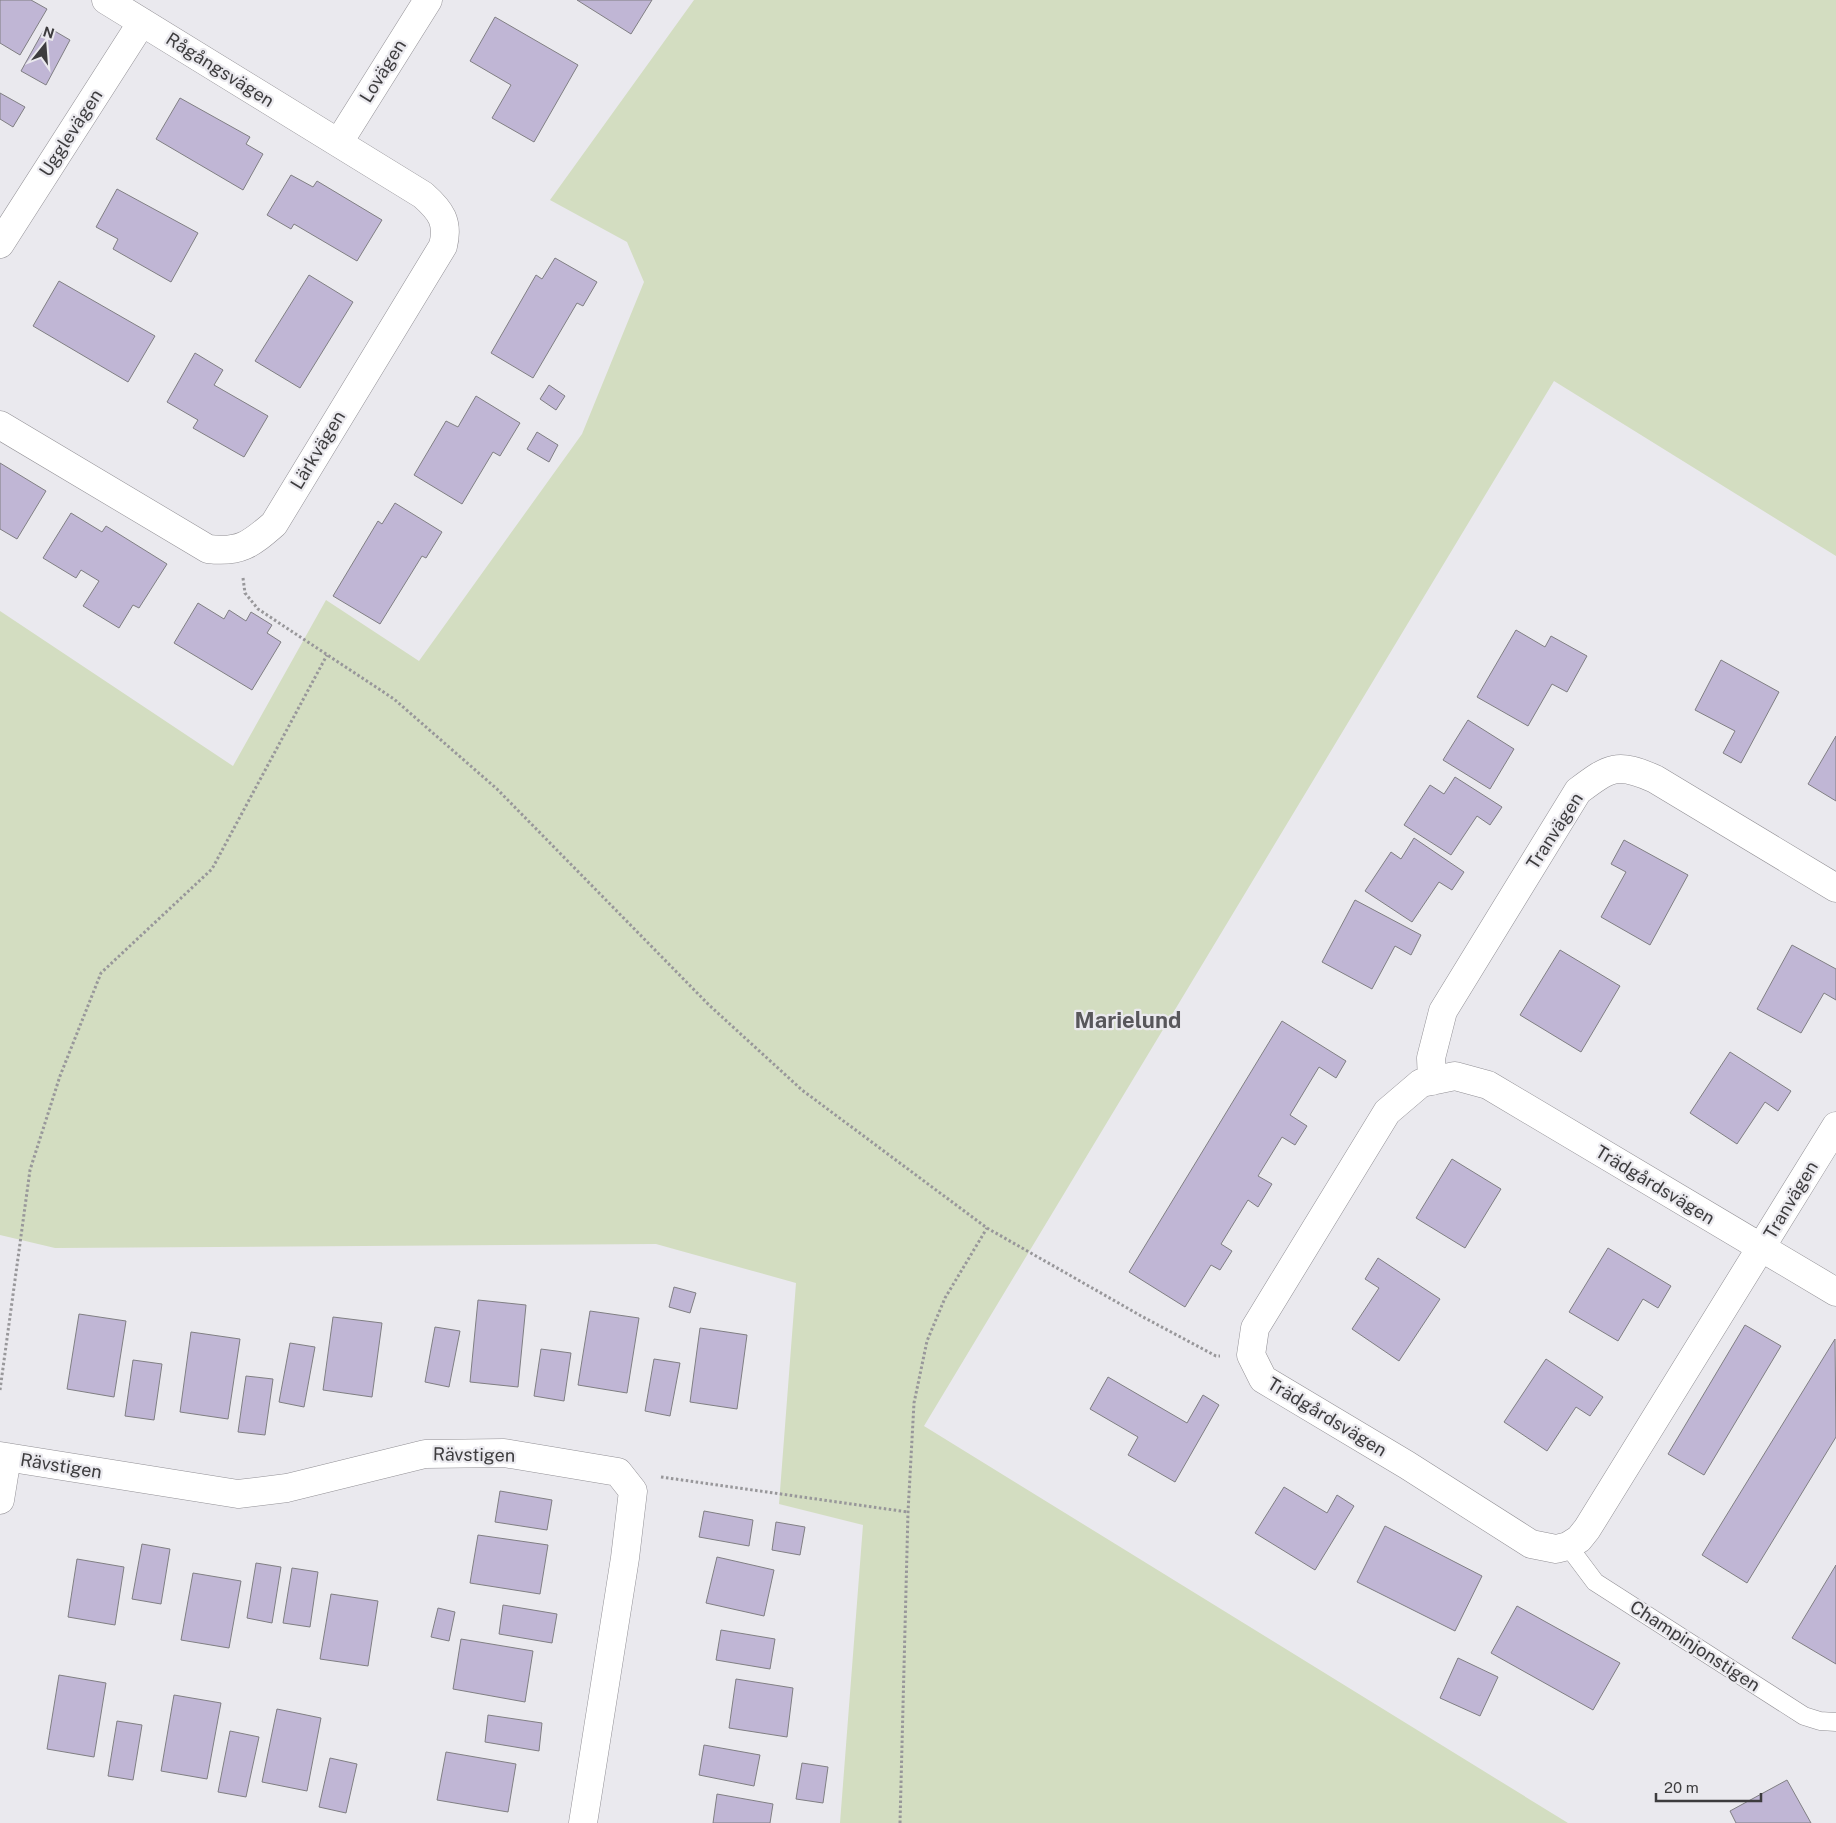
<svg xmlns="http://www.w3.org/2000/svg" width="1836" height="1823" viewBox="0 0 1836 1823" font-family="'Public Sans',sans-serif">
<style>
.green{fill:#d3ddc1}
.building{fill:#c0b6d5;stroke:#807f83}
.lines{fill:none;stroke-linecap:round;stroke-linejoin:round}
.service-casing{stroke:#929095;stroke-width:19}
.minor-casing{stroke:#929095;stroke-width:29}
.path{stroke:#98979a;stroke-width:3;stroke-dasharray:2.5 2.5;stroke-linecap:butt}
.service{stroke:#fff;stroke-width:18}
.minor{stroke:#fff;stroke-width:28}
.labels{text-anchor:middle;stroke-width:4.5;stroke-linejoin:round;paint-order:stroke}
.street-label{font-size:18px;fill:#3d3c3e;stroke:#eae9ee}
.district-label{font-size:22px;font-weight:bold;fill:#58575b;stroke:#eae9ee}
</style>
<rect width="100%" height="100%" fill="#eae9ee"/>
<!-- green -->
<path class="green" d="M694,0h1142v556l-282,-175 -630,1045 644,397h-728l23,-298 -84,-21 17,-221 -140,-39 -601,4 -55,-13v-624l233,155 93,-166 93,61 163,-227 62,-152 -17,-40 -77,-42z"/>
<!-- building -->
<path class="building" d="M0,0h31l16,9 -27,46 -20,-12z
M577,0h75l-21,34z
M495,17l83,48 -44,77 -42,-24 19,-33 -41,-24z
M46,26l24,14 -24,45 -25,-14z
M0,93l25,14 -12,20 -13,-8z
M180,98l70,39 -4,7 17,10 -20,36 -87,-51z
M291,175l22,12 4,-6 65,39 -25,41 -63,-37 -3,5 -24,-14z
M117,189l81,44 -27,49 -58,-33 5,-10 -22,-12z
M555,258l42,24 -14,24 -6,-3 -44,75 -42,-25 45,-78 6,4z
M309,275l44,27 -53,86 -45,-27z
M59,281l96,55 -27,46 -95,-56z
M195,353l28,17 -9,15 54,31 -24,41 -51,-29 5,-8 -31,-18z
M549,385l16,11 -9,14 -16,-11z
M476,396l44,27 -20,33 -7,-4 -31,52 -48,-29 32,-54 12,6z
M537,432l21,13 -9,17 -22,-13z
M0,463l46,28 -29,48 -17,-10z
M395,503l47,29 -16,26 -4,-2 -42,68 -47,-28 45,-75 4,3z
M71,513l31,19 4,-6 61,38 -28,44 -6,-3 -14,23 -36,-22 16,-25 -18,-11 -5,8 -33,-20z
M198,603l26,16 5,-9 17,11 5,-9 21,13 -5,8 14,9 -29,48 -78,-47z
M1516,630l29,17 6,-11 36,20 -20,36 -15,-8 -24,42 -51,-29z
M1721,660l58,32 -38,71 -18,-10 12,-22 -40,-21z
M1468,720l46,29 -24,40 -47,-29z
M1836,736v65l-28,-17z
M1455,777l47,30 -12,18 -13,-9 -26,39 -47,-30 26,-40 14,9z
M1414,838l50,34 -12,18 -13,-8 -27,40 -47,-31 26,-39 10,7z
M1624,840l64,35 -38,70 -49,-28 25,-45 -15,-8z
M1355,900l66,35 -10,20 -16,-9 -23,43 -50,-27z
M1792,945l44,24v31l-12,-7 -23,40 -44,-24z
M1560,950l60,36 -39,66 -61,-37z
M1282,1021l64,40 -10,17 -17,-11 -29,48 17,11 -12,19 -13,-8 -24,39 14,8 -14,23 -10,-7 -27,44 11,7 -12,19 -9,-5 -26,42 -56,-35z
M1730,1052l61,39 -13,20 -13,-9 -28,42 -47,-31z
M1452,1159l49,30 -36,59 -49,-30z
M1608,1248l63,38 -13,22 -15,-9 -25,42 -49,-29z
M1378,1258l62,41 -41,62 -47,-32 27,-41 -14,-9z
M674,1287l22,6 -6,20 -21,-6z
M478,1300l48,5 -8,82 -48,-5z
M590,1311l49,7 -12,75 -49,-8z
M79,1314l47,7 -12,76 -47,-8z
M333,1317l49,6 -10,74 -49,-7z
M1745,1325l36,21 -77,129 -36,-21z
M435,1327l25,4 -11,56 -24,-5z
M700,1328l47,7 -10,74 -47,-7z
M191,1332l49,7 -12,80 -48,-7z
M1835,1339l1,98 -89,146 -45,-28z
M290,1343l25,4 -11,60 -25,-5z
M541,1349l30,4 -7,48 -30,-5z
M654,1359l26,4 -10,53 -25,-5z
M1546,1359l57,38 -13,19 -14,-9 -29,44 -43,-29z
M133,1360l29,4 -8,56 -29,-4z
M246,1376l27,3 -8,56 -27,-3z
M1108,1377l79,46 16,-28 16,10 -44,77 -47,-27 10,-18 -48,-28z
M1284,1487l43,26 10,-18 17,11 -39,64 -60,-37z
M500,1491l52,9 -5,30 -52,-8z
M704,1511l49,9 -4,26 -50,-9z
M776,1522l29,5 -5,28 -28,-5z
M1385,1526l97,50 -27,55 -98,-49z
M478,1535l70,10 -8,49 -70,-11z
M142,1544l28,5 -9,55 -29,-5z
M717,1557l57,13 -10,46 -58,-13z
M77,1559l47,8 -9,58 -47,-8z
M256,1563l25,4 -9,56 -25,-5z
M1836,1565v99l-44,-26z
M292,1568l26,4 -8,55 -27,-4z
M193,1573l48,8 -12,67 -48,-8z
M331,1594l47,7 -10,65 -48,-7z
M503,1605l54,9 -5,29 -53,-9z
M1517,1606l103,57 -27,47 -102,-57z
M438,1608l17,4 -6,29 -18,-4z
M721,1630l54,9 -5,30 -54,-9z
M461,1639l72,12 -8,51 -72,-13z
M1458,1658l40,19 -18,39 -40,-18z
M59,1675l47,8 -12,74 -47,-8z
M736,1679l57,9 -6,49 -58,-9z
M174,1695l47,8 -14,76 -46,-8z
M277,1709l44,9 -14,73 -45,-9z
M488,1715l54,8 -3,28 -54,-9z
M117,1721l25,4 -9,55 -25,-4z
M230,1731l29,6 -13,60 -28,-5z
M704,1745l56,10 -6,31 -55,-11z
M446,1752l70,12 -8,48 -71,-12z
M330,1758l27,6 -11,49 -27,-6z
M802,1763l26,4 -5,36 -27,-4z
M1787,1780l24,43h-75l-6,-12z
M717,1794l56,10 -3,19h-57z"/>
<g class="lines">
<!-- service casing -->
<g class="service-casing">
<path id="service" d="M1568,1546l27,36 209,134 16,5 16,1"/>
</g>
<!-- minor casing -->
<g class="minor-casing">
<path id="minor" d="M339,142l89,-142
M0,244l142,-222
M0,425l208,124c32,4 43,-5 66,-25l169,-278c6,-24 -2,-35 -20,-51l-317,-195
M1432,1081l-1,-23 12,-47 135,-220c32,-24 39,-29 77,-12l181,109
M1836,1126l-249,403 -8,10 -11,7 -12,3 -25,-5 -124,-79 -144,-86 -12,-24 4,-27 132,-216 34,-29 34,-7 33,9 348,207
M0,1456l238,38 49,-6 138,-34 79,-1 114,19 15,19 -8,67 -42,265
M0,1500l7,-43"/>
</g>
<!-- path -->
<path class="path" d="M243,578l2,15 13,16 136,90 103,90 212,216 93,85 185,138 156,89 73,39h4
M0,1390l30,-220 30,-94 41,-103 111,-104 115,-214
M661,1477l247,35
M900,1823l8,-311 6,-109 13,-62 18,-43 42,-70"/>
<!-- service -->
<use href="#service" class="service"/>
<!-- minor -->
<use href="#minor" class="minor"/>
</g>
<g class="labels">
<!-- street labels -->
<g class="street-label">
<text transform="translate(220 70) rotate(32)" y="6">Rågångsvägen</text>
<text transform="translate(383 71) rotate(-58)" y="6">Lovägen</text>
<text transform="translate(71 133) rotate(-57)" y="6">Ugglevägen</text>
<text transform="translate(318 450) rotate(-59)" y="6">Lärkvägen</text>
<text transform="translate(1555 831) rotate(-57)" y="6">Tranvägen</text>
<text transform="translate(1655 1185) rotate(31)" y="6">Trädgårdsvägen</text>
<text transform="translate(1791 1200) rotate(-59)" y="6">Tranvägen</text>
<text transform="translate(1327 1417) rotate(31)" y="6">Trädgårdsvägen</text>
<text transform="translate(474 1455) rotate(1)" y="6">Rävstigen</text>
<text transform="translate(61 1466) rotate(9)" y="6">Rävstigen</text>
<text transform="translate(1695 1646) rotate(33)" y="6">Champinjonstigen</text>
</g>
<!-- district labels -->
<g class="district-label">
<text x="1128" y="1028">Marielund</text>
</g>
</g>
<!-- north arrow -->
<g transform="translate(45 45) rotate(17)" stroke="#eae9ee" stroke-width="4" paint-order="stroke">
<path d="M0-4L9 19L0 12L-9 19Z" fill="#3d3c3e"/>
<text y="-8" font-size="14" font-weight="bold" text-anchor="middle" fill="#3d3c3e">N</text>
</g>
<!-- scale -->
<path d="M1656 1793v8h105v-8" fill="none" stroke="#3d3c3e" stroke-width="2.5"/>
<text x="1664" y="1793" font-size="15" fill="#3d3c3e" stroke="#eae9ee" stroke-width="4" paint-order="stroke">20 m</text>
</svg>
